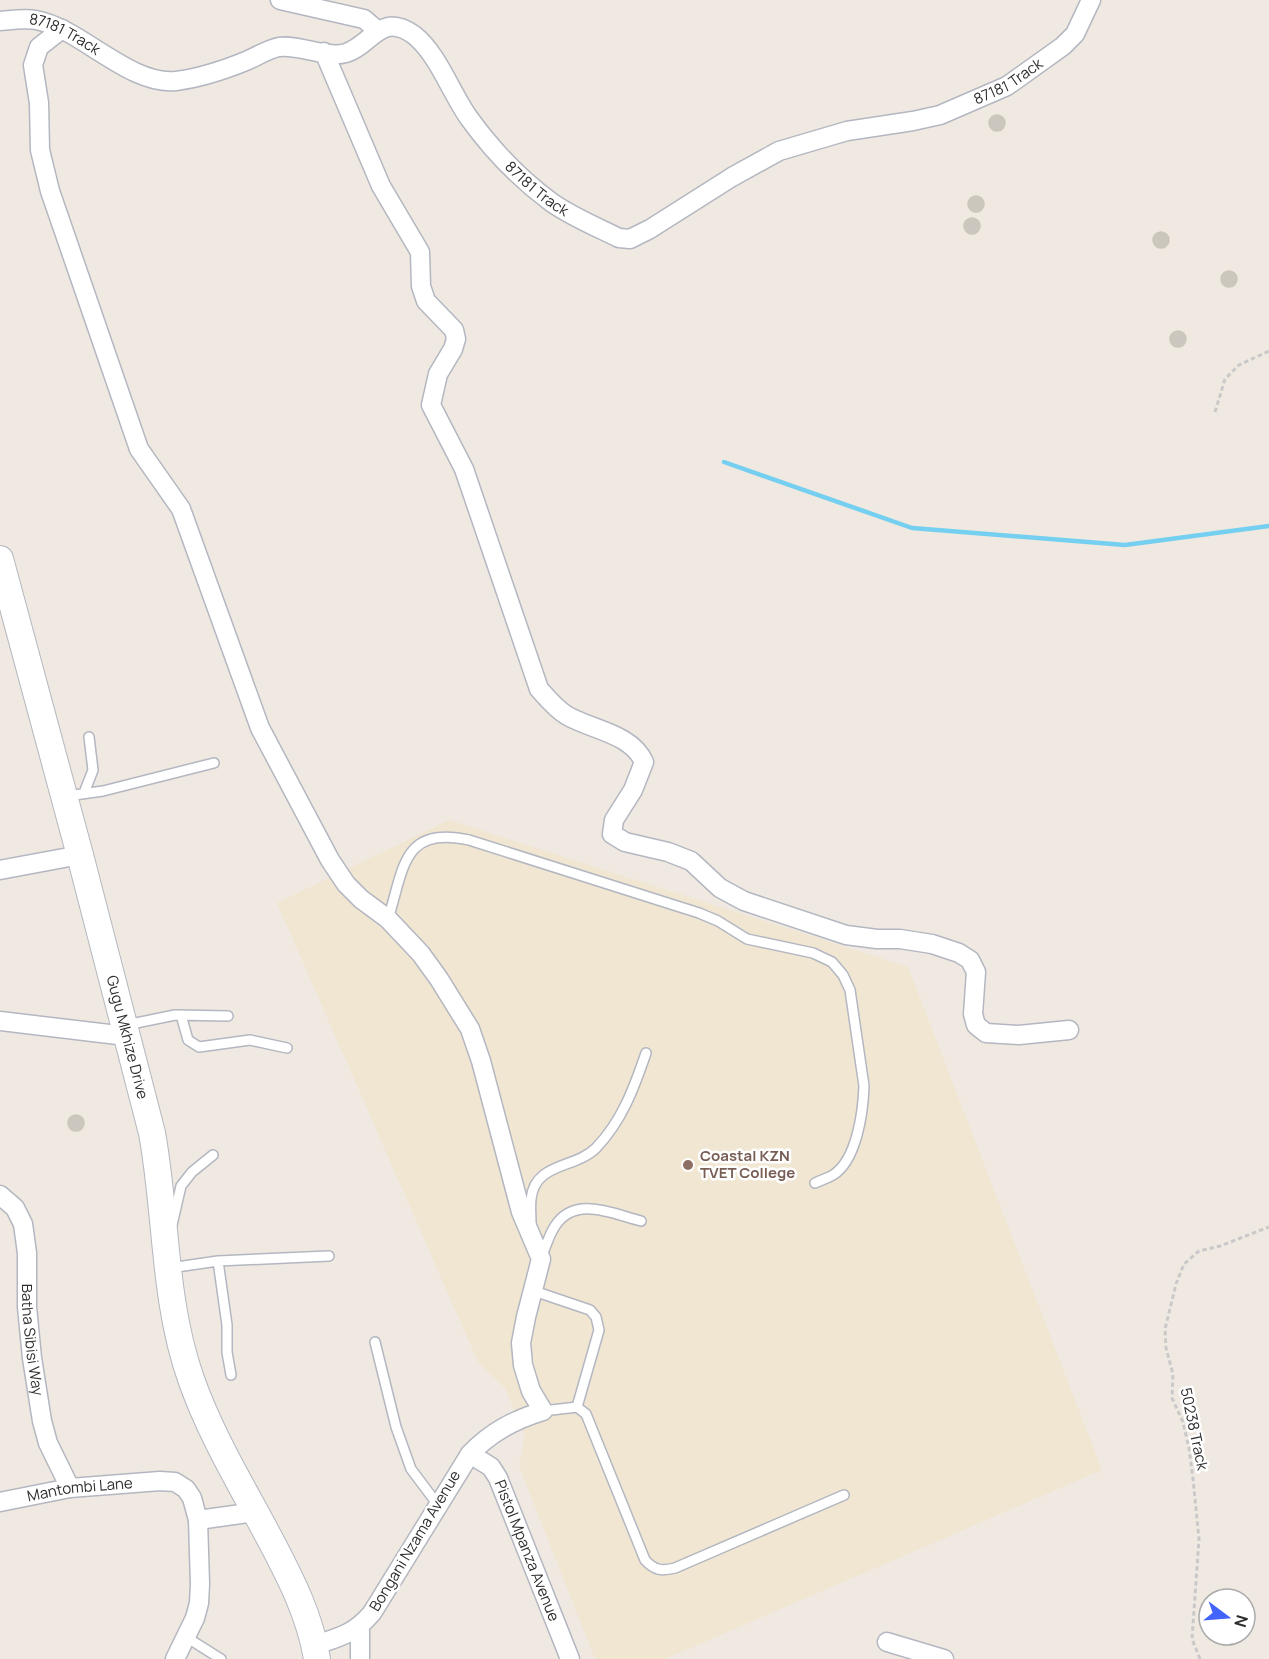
<svg xmlns="http://www.w3.org/2000/svg" width="1269" height="1659" viewBox="0 0 1269 1659" font-family="Manrope,sans-serif">
<style>
.education{fill:#f0e6d1}
.lines{fill:none;stroke-linecap:round;stroke-linejoin:round}
.stream{stroke:#75cff0;stroke-width:4.5}
.building{fill:#cbc7bf;stroke:#cbc5ba;stroke-width:1.5}
.lane-casing{stroke:#b4b7c1;stroke-width:12}
.street-casing{stroke:#b4b7c1;stroke-width:21}
.secondary-casing{stroke:#b4b7c1;stroke-width:28}
.path{stroke:#c9c9c9;stroke-width:3;stroke-dasharray:4.5 3;stroke-linecap:butt}
.lane{stroke:#fff;stroke-width:9}
.street{stroke:#fff;stroke-width:18}
.secondary{stroke:#fff;stroke-width:26}
.education-dot{fill:#8d6e63;stroke:#fff;stroke-width:2}
.labels{text-anchor:middle;stroke-width:5;stroke-linejoin:round;paint-order:stroke}
.street-label{font-size:15px;fill:#2e2e2e;stroke:#fff}
.education-label{font-size:15px;font-weight:bold;fill:#785e54;stroke:#fff;text-anchor:start}
</style>
<rect width="100%" height="100%" fill="#efe9e1"/>
<!-- education -->
<path class="education" d="M449,820l459,147 194,503 -437,189h-70l-76,-193 6,-31 -20,-47 -27,-26 -201,-459z"/>
<g class="lines">
<!-- stream -->
<path class="stream" d="M724,462l188,66 213,17 144,-19"/>
</g>
<!-- building -->
<path class="building" d="M989 123a8 8 0 1 1 16 0a8 8 0 1 1-16 0Z
M968 204a8 8 0 1 1 16 0a8 8 0 1 1-16 0Z
M964 226a8 8 0 1 1 16 0a8 8 0 1 1-16 0Z
M1153 240a8 8 0 1 1 16 0a8 8 0 1 1-16 0Z
M1221 279a8 8 0 1 1 16 0a8 8 0 1 1-16 0Z
M1170 339a8 8 0 1 1 16 0a8 8 0 1 1-16 0Z
M68 1123a8 8 0 1 1 16 0a8 8 0 1 1-16 0Z"/>
<g class="lines">
<!-- lane casing -->
<g class="lane-casing">
<path id="lane" d="M84,793l9,-23 -4,-33
M67,796l36,-5 111,-28
M388,919c16,-50 14,-94 81,-79l230,73 19,8 29,18 66,14 19,9 11,13 7,15 14,96c-1,26 -7,74 -31,89 -5,3 -12,5 -18,8
M181,1015l7,25 11,7 51,-7 37,8
M126,1025l49,-10 53,1
M531,1223c0,-8 -1,-16 0,-24 4,-37 44,-30 65,-51 26,-27 38,-60 50,-95
M172,1225l9,-39 11,-14 21,-17
M542,1256c4,-10 7,-21 13,-30 20,-31 58,-12 86,-5
M218,1261l9,64v27l4,23
M170,1268l48,-7 111,-5
M534,1291l56,19 6,7 3,13 -22,77
M375,1342l21,85 15,42 27,36
M543,1411l34,-4 9,7 59,146c10,11 17,11 30,8l169,-73
M186,1637l35,22"/>
</g>
<!-- street casing -->
<g class="street-casing">
<g id="street">
<path d="M280,0l84,19 13,11"/>
<path id="s1" d="M0,21c11,-1 25,-3 36,-1 44,8 94,66 140,61 23,-3 48,-11 70,-20 10,-4 22,-12 33,-14 21,-3 47,12 67,6 26,-8 34,-42 68,-18 24,19 37,58 55,83 23,32 51,61 82,84 21,15 46,25 68,36l11,1 20,-10 82,-52 47,-26 68,-20 66,-10 27,-6 67,-29 56,-40 12,-12 16,-34"/>
<path d="M62,29l-23,18 -6,18 6,38 1,47 10,41 89,258 42,60 79,219 70,132 16,24 15,15 27,20 33,35 18,25 31,50 11,32 40,151 20,47 -15,58 -5,26 2,22 8,26 12,20c-29,9 -52,21 -73,43l-98,159c-18,21 -32,24 -57,32"/>
<path d="M324,52l57,134 39,66 1,34 5,15 28,29 2,9 -3,10 -15,25 -7,31 33,64 75,220c9,10 16,19 27,26 25,15 65,18 78,47l-11,28 -19,30 -2,14 13,8 43,10 23,9 29,27 24,13 102,34 31,4h23l32,5 27,9 11,7 6,12 -3,42 3,11 10,8 33,2 50,-5"/>
<path d="M0,870l80,-15"/>
<path d="M0,1021l126,15"/>
<path id="s2" d="M0,1195l15,13 8,16 4,29v54l5,51 10,63 6,22 22,45"/>
<path id="s3" d="M470,1454l21,13 7,11 72,181"/>
<path id="s4" d="M0,1502l70,-14 90,-7 15,1 11,7 6,9 6,22 2,64 -1,19 -4,15 -20,41"/>
<path d="M198,1520l58,-8"/>
<path d="M360,1627v32"/>
<path d="M887,1642l57,17"/>
</g>
</g>
<!-- secondary casing -->
<g class="secondary-casing">
<g id="secondary">
<path id="s5" d="M0,559l80,296 72,278c15,82 11,167 39,246 20,57 52,109 80,162 20,38 39,75 46,118"/>
</g>
</g>
<!-- path -->
<path class="path" d="M1215,412l10,-33 14,-14 30,-14
M1200,1659l-8,-20 7,-100 -6,-60 -4,-31 -6,-26 -11,-24 1,-24 -7,-26 -1,-19 11,-45 8,-20 15,-13 21,-5 49,-19"/>
<!-- lane -->
<use href="#lane" class="lane"/>
<!-- street -->
<use href="#street" class="street"/>
<!-- secondary -->
<use href="#secondary" class="secondary"/>
</g>
<!-- markers -->
<circle class="education-dot" cx="688" cy="1165" r="6"/>
<g class="labels">
<!-- street labels -->
<g class="street-label">
<text dy="5" stroke="none"><textPath href="#s1" startOffset="68">87181 Track</textPath></text>
<text dy="5" stroke="none"><textPath href="#s1" startOffset="1166">87181 Track</textPath></text>
<text dy="5" stroke="none"><textPath href="#s1" startOffset="644">87181 Track</textPath></text>
<text dy="5" stroke="none"><textPath href="#s5" startOffset="495">Gugu Mkhize Drive</textPath></text>
<text dy="5" stroke="none"><textPath href="#s2" startOffset="154">Batha Sibisi Way</textPath></text>
<text transform="translate(1194 1429) rotate(78)" y="5">50238 Track</text>
<text dy="5" stroke="none"><textPath href="#s4" startOffset="81">Mantombi Lane</textPath></text>
<text transform="translate(415 1541) rotate(-59)" y="5">Bongani Nzama Avenue</text>
<text dy="5" stroke="none"><textPath href="#s3" startOffset="116">Pistol Mpanza Avenue</textPath></text>
</g>
<!-- education labels -->
<g class="education-label">
<text x="700" y="1161">Coastal KZN<tspan x="700" dy="17">TVET College</tspan></text>
</g>
</g>
<!-- north arrow -->
<g transform="translate(1227 1617) rotate(106)"><circle r="28" fill="#ffffff" stroke="#ababab" stroke-width="1.5"/>
<path d="M0-4.5L10 22L0 15L-10 22Z" fill="#4264fb"/>
<text y="-9" font-size="16" font-weight="bold" text-anchor="middle" fill="#2e2e2e">N</text>
</g>
</svg>
